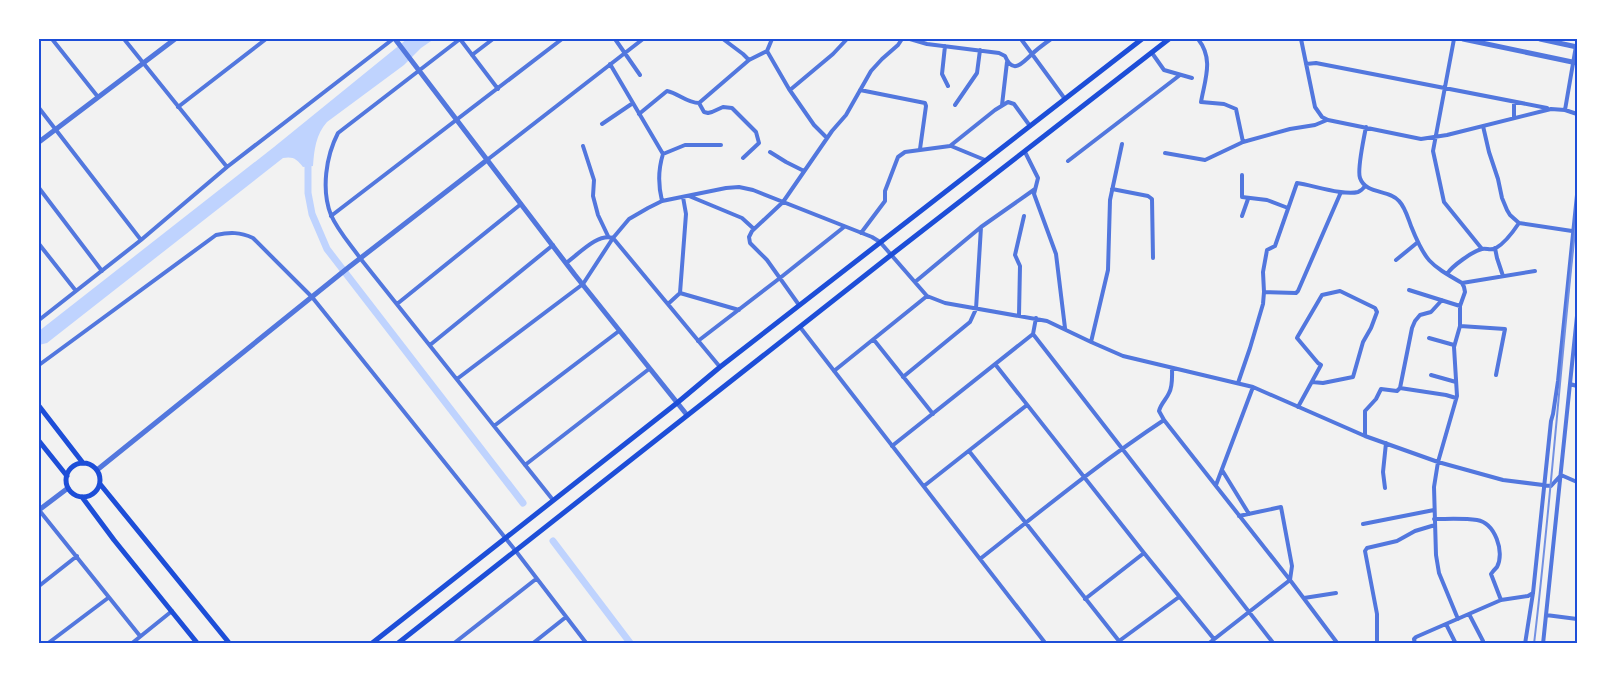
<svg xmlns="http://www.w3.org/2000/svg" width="1616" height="683" viewBox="0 0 1616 683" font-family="Inter,sans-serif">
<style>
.water{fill:#bfd3fe}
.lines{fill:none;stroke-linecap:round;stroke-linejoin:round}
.canal{stroke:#bfd3fe;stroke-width:7}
.minor{stroke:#5277de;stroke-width:4}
.tertiary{stroke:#5277de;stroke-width:5}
.secondary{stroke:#1d4ed8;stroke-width:5}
.rail{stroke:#7290e2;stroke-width:2}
.neatline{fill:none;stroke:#1d4ed8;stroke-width:2}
</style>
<rect width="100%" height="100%" fill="#f2f2f2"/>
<!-- water -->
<path class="water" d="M407,39h27l-13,9 -17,17 -77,57c-11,12 -13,28 -14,44l-10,1c-6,-8 -10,-11 -20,-9l-236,185 -8,2v-14l235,-184z"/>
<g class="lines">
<!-- canal -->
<path class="canal" d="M308,166v27l4,21 15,35 196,254
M553,541l78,103"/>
<!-- minor -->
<path class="minor" d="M52,39l46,58
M124,39l103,128
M615,39l25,36
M723,39l20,15 6,6
M910,39l17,5 72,9 6,3c8,19 17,7 26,-1 6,-6 13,-11 20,-16
M1021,39l44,60
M1198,39c16,20 7,40 3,63l23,2 12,5 7,33
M1301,39l14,68 7,10 6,3 93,19 26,-4 104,-26 14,1 12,4
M1454,39l-21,112 11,51 38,47
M945,46l-3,28 6,12
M767,51l5,-12
M1152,53l12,17 28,8
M472,55l21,-16
M610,64l53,90c-5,16 -5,31 -1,47
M1306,64l10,-1 231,45
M498,89l-38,-50 -122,94c-12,23 -17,57 -7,82 7,16 20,30 29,43l193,242
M790,90l43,-36 14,-15
M860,90l65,13 1,3 -6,43
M1514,102v16
M699,103l5,9 4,1 4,-1 11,-5 9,1 24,24 3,11 -16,15
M955,105l22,-32 3,-23
M1002,105l5,-43
M178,107l88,-68
M39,108l102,132
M1565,110l11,-64
M639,114l28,-23c11,2 20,12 32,12l50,-43 18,-9 22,38 25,36 13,13
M602,124l31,-21
M1483,126l6,26 9,27 4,19 5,12 3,5 9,8 53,8
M1366,127c-2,10 -9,43 -6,51 6,17 29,11 39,23 6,6 9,17 12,25 14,35 18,38 51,57l2,4 1,5 -5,14v20l-6,21 3,49 -19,66 -4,25 2,68 3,18 19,46
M583,146l11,34 -1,16 5,19 10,21
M951,146l34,14
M770,152l16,10 18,9
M1025,152l13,26 -4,16 22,60 9,74
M1165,153l40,7 38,-18 47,-13 25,-4 12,-5
M663,154l22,-9h36
M487,160l156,-121
M1068,161l112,-86
M1242,175v22l25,3 21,8
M39,188l63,83
M1112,189l36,7 4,3 1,59
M689,196l53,22 12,11
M683,197l3,17 -6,79 59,17
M331,216l231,-177
M1242,216l6,-17
M861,233l24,-32v-10l13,-34 7,-5 45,-6 45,-36 13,-8 6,2 16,22
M39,244l37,47
M1495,248l2,10 6,18
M1396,260l22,-18
M566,263c13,-9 31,-30 47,-25l107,129
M1447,274c5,-8 26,-23 35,-25 5,-1 9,2 14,-1 9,-5 17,-16 23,-25
M915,282l66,-55 54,-38
M1462,283l73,-12
M1409,290l51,16
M1264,292l32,1 2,-2 43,-99
M397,304l124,-100
M668,304l12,-11
M799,305l-32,-45 -17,-17 -1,-6 3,-6 31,-29 49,-71 14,-16 25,-44 11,-12 16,-14 4,-6
M1019,315l1,-49 -5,-11 9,-39
M39,320l102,-80 86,-73 166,-128
M1460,326l45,3 -9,46
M800,327l246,317
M1033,334l241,310
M1429,338l25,7
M874,340l59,74
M698,341l82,-63 64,-51
M1091,342l17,-72 2,-70 12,-56
M430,345l123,-100
M995,364l149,189 70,86
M39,365l177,-130c14,-3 24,-3 37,3l59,59 203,253 72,94
M834,371l93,-75
M1431,375l25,7
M903,377l67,-55 6,-13 5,-82
M457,379l126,-95 30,-46 16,-19 19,-11 14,-7 64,-13 13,-1 14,3 119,47 8,5 47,54 18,7 102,18 44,21 32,14 130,31 112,49 73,26 65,18 48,6 10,-11 16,7
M1238,383l12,-35 13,-44 1,-12 -1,-20 4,-22 8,-4 22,-63c15,2 47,13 61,9 3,-1 5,-3 7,-6
M1570,384l7,2
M1400,388l46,7 10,3
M1298,407l23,-42 -3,-2 -21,-25 1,-2 24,-41 18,-4 35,17 2,4 -6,16 -8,14 -10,35 -30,6 -11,-1
M1164,420l-5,-9c2,-8 7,-11 10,-18 4,-7 3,-17 3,-25
M494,426l125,-95
M1365,436v-25l11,-12 5,-10 16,2 3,-3 12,-60 3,-7 5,-6 11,-3 11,-12
M892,446l141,-112 3,-16
M969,451l150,190
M525,465l124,-96
M1222,470l27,44
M1216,485l37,-98
M924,486l103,-81
M1385,488l-2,-16 3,-29
M39,510l101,126
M1434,519c14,0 30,-1 43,1 18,3 28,32 20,47 -2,2 -4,4 -6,7l10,26
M1363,524l71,-14
M980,559c61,-48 119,-96 184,-139l126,160 48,64
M39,586l38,-30
M1304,598l32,-5
M1085,599l59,-46
M1469,614l14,27
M1546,615l31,4
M1446,624l10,20
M47,644l61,-46
M131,644l41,-33
M453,644l83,-65
M532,644l34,-27
M1115,644l64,-47
M1208,644l82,-64 2,-14 -11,-59 -42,9
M1377,644v-30l-12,-63 2,-3 30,-7 18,-10 20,-6
M1415,644l-1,-5 2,-2 85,-37 27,-4 5,-3
M1525,644l8,-51 18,-172 2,-7 5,-33 19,-186
M1543,644l34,-328"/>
<!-- tertiary -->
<path class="tertiary" d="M395,39l180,236 112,140
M1463,39l114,24
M1540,39l37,8
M39,142l136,-103
M97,470l252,-203 138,-107
M39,510l29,-22"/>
<!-- secondary -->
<path class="secondary" d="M39,406l44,57
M39,441l28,35
M66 480a17 17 0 1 1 34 0a17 17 0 1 1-34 0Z
M100,484l130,160
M82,497l32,43 84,104
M371,644l306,-241 43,-36 422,-328
M397,644l494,-389 278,-216"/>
<!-- rail -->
<path class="rail" d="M1534,644c17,-143 27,-288 43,-431"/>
</g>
<!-- border -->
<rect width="1616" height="683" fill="none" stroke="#ffffff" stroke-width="81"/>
<rect x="40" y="40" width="1536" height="602" class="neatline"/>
</svg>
